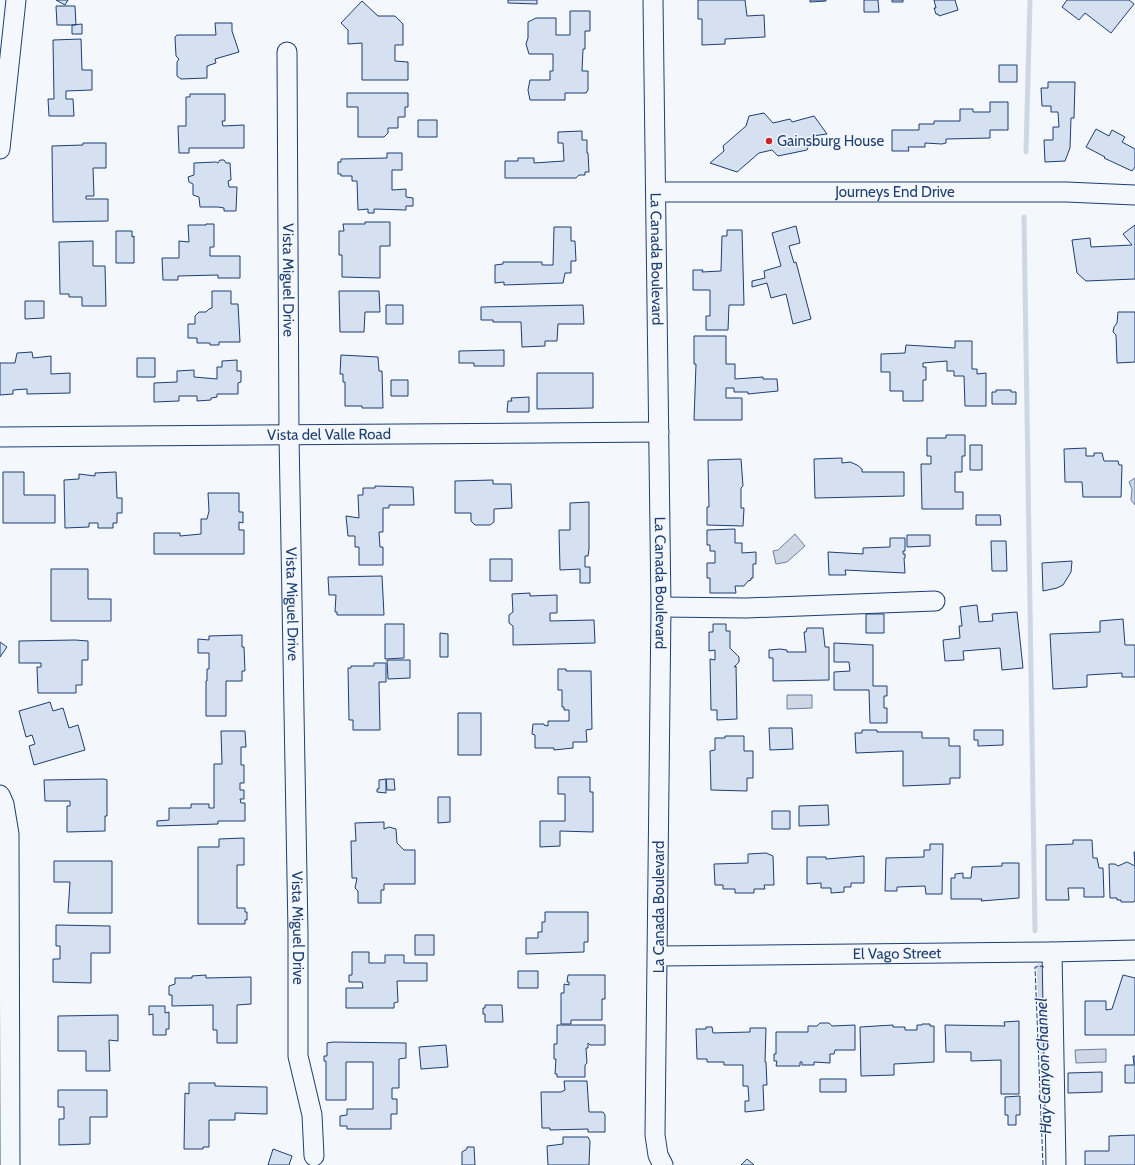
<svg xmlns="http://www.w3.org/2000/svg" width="1135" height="1165" viewBox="0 0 1135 1165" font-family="Cabin,sans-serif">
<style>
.water{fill:#cfd7e4;stroke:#687fa3}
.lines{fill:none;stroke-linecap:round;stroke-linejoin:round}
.stream{stroke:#cfd7e4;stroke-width:5}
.building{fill:#d5e0f0;stroke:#1d3f73}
.minor-casing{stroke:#1d3f73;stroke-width:21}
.minor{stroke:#f4f7fb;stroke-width:19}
.fence{stroke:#1d3f73;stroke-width:1;stroke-dasharray:5 2;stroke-linecap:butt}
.poi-dot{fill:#c62828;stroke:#f4f7fb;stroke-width:1.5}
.labels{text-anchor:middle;stroke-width:3;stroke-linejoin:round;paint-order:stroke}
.poi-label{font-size:15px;fill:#1d3f73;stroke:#f4f7fb;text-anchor:start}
.street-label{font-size:15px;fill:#1d3f73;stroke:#f4f7fb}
.water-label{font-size:16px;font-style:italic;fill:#1d3f73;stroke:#f4f7fb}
</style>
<rect width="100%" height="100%" fill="#f4f7fb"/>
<!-- water -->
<path class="water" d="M1135,478v27l-4,-5 1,-11 -3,-7z
M795,534l10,12 -18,16 -11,2 -3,-13 5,-1z
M787,695h25v13l-25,1z
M1106,1049v13l-30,1 -1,-13z"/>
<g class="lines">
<!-- stream -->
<path class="stream" d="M1026,152l4,-152
M1024,217l11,714
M1039,966l7,146"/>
</g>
<!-- building -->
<path class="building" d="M56,0h12l-3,5z
M508,0h29v4l-29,-1z
M698,0h47l2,16 17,-1 1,22 -40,2v5l-23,1v-26h-4z
M810,0h16v1l-16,1z
M864,0h14l1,12h-15z
M892,0h11v2h-11z
M934,0h21l3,10 -19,6 -1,-2h-2l-2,-6h2z
M1067,0h62l5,4 -23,29 -26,-20 -6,7 -17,-13z
M362,1l16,15h17l8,8v21h-8v16l13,1v18h-46v-37l-14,1v-14l-7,-7z
M56,6h19l1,19h-19z
M570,11h20v20h-5v18h-2l-1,22h6v19l-2,3h-21v7h-35l-2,-10 2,-10h20v-9h3v-17h-24l-3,-10 2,-6v-16l8,-4h20v17h14z
M215,23h17v8l7,21 -24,7 1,4 -9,3v12l-26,1 -4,-3v-14l2,-3 -3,-3 -1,-19 2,-2h39z
M82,24v10h-10v-9z
M81,39l1,31h10v20l-26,1v8h7l1,17h-25l-1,-17h6l-1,-59z
M999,65h18v17h-18z
M1048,82h27l-1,36h-3l-1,30 -5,13 -20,1 -1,-22h9v-13h6l-1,-15h-7v-6h-9l-1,-18h7z
M347,93h61v14h-3v10h-7v11h-10v5l-4,4h-26v-30h-11z
M190,94h35v27h-3l1,5 21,-1v23h-55v5h-10l-1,-27h8v-29h4z
M990,102h18v28h-18v8l-44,1v4l-4,1 -17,-1v4h-17l1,4h-17v-21h27v-6h15v-3h26v-12h13v3h17z
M764,113l9,10 17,-4 2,3 22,-6 13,18 -15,2 -5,14 -29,6 -6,-6 -13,3 -22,19 -27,-9 14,-12 -1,-5 23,-20 3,-10z
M418,120h19v17h-19z
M1096,129l13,7 3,-6 13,7 -3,5 13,7v18l-3,4 -28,-13 1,-1 -19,-10z
M582,131v9h5v13h1l1,19h-4v3h-6l-3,3h-71v-17h13v-3h16v5l30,-2 -1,-18h-5v-11z
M83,143h23v25h-13l1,28h-8v3h22v22l-55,1 -1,-76 31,-1z
M387,153h15v17h-10v20l14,-1v8l7,1v8h-7v4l-32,-1v4h-6v-4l-10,1 -1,-29h-5v-5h-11v-2h-3v-12h3v-3l46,-1z
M220,160h4l2,3h4l1,17 -3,1 1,6h8l-1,24h-12v-3l-6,-1h-18l-1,-10 -6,-2v-11l-4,-2 -1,-5 6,-2v-12l22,-1 2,1z
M365,222h25v24h-10v32l-38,-1v-22h-3v-24h5l-1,-7h22z
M206,224h8v23h-4v9h30v22h-22v-3l-40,1v4h-15l-1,-22h17v-17l10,1 -1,-17h18z
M1135,225v54l-49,2 -9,-8 -5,-33 18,-2 1,9 41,-2 -9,-11z
M796,226l4,17 -11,3 5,17 2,-1 15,57 -18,5 -7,-30 -15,4 -4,-15 -15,4v-6l13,-3 -1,-7 17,-5 -9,-33z
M554,227h17v14h4l1,20h-5v12h-6l-2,10 -59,2v-3l-9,1v-18l8,-1v-2h39v3h11z
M727,230h15l2,75h-15l-1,25h-22v-14h4v-26h-17v-20h10l-1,2 19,-1 1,-35h5z
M116,231h16v6l2,-1v27h-18z
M93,241v25h12l1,40h-24v-9h-13v-3h-9l-1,-52z
M212,291h19v13h7l2,38h-21v3h-9v-2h-13v-5h-9v-14h7v-8l4,-4h7l3,-3 3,-1z
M339,291h40l1,21h-15l-1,20h-24z
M25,301h19v17l-19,1z
M386,305h17v19h-17z
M583,305l1,19h-26l-1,17h-12v5l-23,1 -1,-25h-28v-2h-12v-13z
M1118,312h17v50l-18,1 -1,-28 -3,-3 1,-5 3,-4z
M694,336h32v28h9v15l28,-2v2h14l1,12 -30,3v-2h-14v-4h-8v10h16v22h-48l2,-56h-2z
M955,341h17v28h5v5l9,-1v33h-21l-1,-30h-10v-5h-7v-10l-24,2v4h3v13h-3v21h-20v-10h-13v-19h-9v-18l24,-1 1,-8 49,3z
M504,350v16h-30v-3h-15v-12z
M32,352l1,6 18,-2v18l19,-1v20l-43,1v-5l-14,1v4l-13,1v-32h15l2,-10z
M341,355l37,2 1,14h3l1,37h-21v-2h-17v-24h-2v-8h-3z
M137,358h18v19h-18z
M237,360v11h4v11l-3,1v11h-21v3l-6,1v2l-14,1v-5h-18v5l-25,1v-19l23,-1v-11l17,-1v7l23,2v-12h5v-6z
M537,373h56v35l-56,1z
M391,380h17v16h-17z
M996,390h15v2h5v12h-24v-12h4z
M529,397v15h-22l1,-11h4l-1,-3z
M946,435h19v21h-3v16h-7v20h8v17h-41l-1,-45h10v-8h-4v-18h19z
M970,445h12v25h-12z
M1086,448v8h8v-3h8l2,8h14l1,4h3l-1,32h-38l-1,-15h-17l-1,-33z
M842,458v5l8,-1 7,3 5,4v3h42v24l-89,2 -1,-39z
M741,459l2,27 -2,2v20h3l-1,18 -36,-1v-18h2l-1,-47z
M3,472h21v23h31v28h-52z
M116,472l1,26h5v15h-5v10h-4v5h-15v-5h-9v4l-24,1 -1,-48 15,-1v-5l16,2v-3z
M493,480v4h18l1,24 -18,1v13l-4,3h-15l-4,-4v-8h-16v-32z
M375,486l38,1 1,18h-25v3h-6v24h-4l1,15h3v18h-24v-18h-4v-11h-7l-2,-20 13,2 -1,-23h5v-7h12z
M208,493h31v19h4v11l-4,-1v8h5v24h-90v-21h26v3l21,-2v-15h6l2,-8z
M589,502v47l-1,7h-3v11h5v16h-10v-14l-20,1 -1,-40h11v-27z
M976,515h24l1,10h-25z
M735,529v14h7v10l14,-1v12h-3v14h-2v2l-3,1 -4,5h-9l1,7h-26v-15h-3v-15h8v-12h-5v-6h-3v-15z
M907,535h23v11l-23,1z
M890,538h15v13h-2v3h2v4h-1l1,15 -60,-3 1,5h-17l-1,-23 35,2v-6l27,-1z
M991,541h15l1,30h-15z
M490,559h22v22h-22z
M1072,561l-1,11 -8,13 -6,3 -14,3 -1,-28z
M51,569h37v30h23v22h-60z
M382,576l2,39h-47v-3h-2l1,-17h-7l-1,-18z
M530,593v3l27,-1v18h-7v8l44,-1 1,23 -82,2v-19l-4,-3v-8l4,-3 -1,-18z
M977,605l2,17 14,-1 -1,-7 25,-2 6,56 -21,2 -2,-22 -37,3 1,9 -19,1 -2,-21 17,-2 -1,-12h3l-2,-19z
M866,614h18v19h-18z
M1123,619l2,26h10v32h-13v-4l-35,2v12l-34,2 -3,-55 50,-2v-11z
M385,624h19v34l-19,1z
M713,624h13v7h4v17l9,9v5l-5,5 2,-1 1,53 -20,1v-10h-6l-1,-51 5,1v-10l-6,1v-19h4z
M807,628h16l2,19h4v33l-56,1v-23h-4v-8l11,-1 7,1v2h19l-2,-20h2z
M440,633l8,1v23h-8z
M242,635v12h2l1,24h-3v10h-16v35h-20v-35h1v-12h2v-16h-11v-14l11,1v-4z
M75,640l13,1v19h-6v25h-6v8h-38l-1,-26h4v-4h-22v-22z
M0,642l7,5 -7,10z
M834,643l39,2v41h14v10h-3v12h3v15h-17l-1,-33h-35v-18l16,-1 -1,-9h-15z
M387,660h23v18l-22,1z
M374,663h12v19h-7l1,48h-27v-10h-4l-1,-52h3v-2h23z
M558,669h8v2h25l1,58 -6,1 1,12h-14v6l-19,2v-2h-19v-13l-3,-1 1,-10h11v1l4,1v-5h21v-11h-5v-3h-2v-17h-4z
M50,702l3,9 10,-3 6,20 9,-3 7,25 -51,15 -5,-19 6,-2 -3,-9 -6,2 -7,-26z
M458,713h23v42h-23z
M769,728h23l1,21 -23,1z
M862,730h15v2h45v6h27v8h11v32h-10v6l-47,2v-35l-47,2 -1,-20h7z
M974,730h29v15l-25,1v-6h-4z
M221,731h24l1,16h-5v18h3v18h-4v7h4v9h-4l1,4h4v18h-27v3l-61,2v-5l12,-1v-12h22v-4h18v4h5v-44h8z
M725,736h19v15h9v27h-6v13l-36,-1 -1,-39 5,-1v-12h10z
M558,777h32v15h3v40l-33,-1v15l-20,1v-26h25v-27h-7z
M104,779l3,1v36h-2v15l-38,1v-26h3v-5h-25l-1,-21z
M386,779v14l-9,-1v-3h2v-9z
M386,779h8l1,11h-8z
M438,797h12v25l-12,1z
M828,805l1,20 -30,1v-20z
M772,811h18v18h-18z
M384,822v7l5,-2 7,2 1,14 7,7h11v34h-31v6h-3v13h-23v-12l-3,-3 2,-10h-5l-1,-37h5l-1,-18z
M244,838v27h-7v43h8v4h2v8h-2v4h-47v-77h21v-8z
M1073,840h19l1,18h4l2,10h4l1,29h-20v-9h-16l1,12h-23v-55l27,-1z
M930,844h13l-1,50h-16l-1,-8 -28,1v4h-12l1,-33 38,-1v-7h6z
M1134,852h1v48l-1,2h-13v-2h-4v-2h-7l-1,-34h6l3,2 9,-4 8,4z
M766,853l7,3 1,29h-10l1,4h-11v4h-19v-4h-12v-4h-8l-1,-21 34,-1v-9z
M864,856v27h-13v4h-7v5l-13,1v-5h-10v-5l-14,1v-27h19v2z
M54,861h58v52h-44l2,-31h-16z
M1002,863h17v35l-38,3 1,-2h-31v-21h4v-4l8,-1v5h8l1,-11 30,-1z
M545,912h43v30h-4v10l-58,2v-16h12v-6h4v-10h3z
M56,925l54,1v27h-19v30l-38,-1v-23h7v-13h-4z
M415,935h19v20h-19z
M352,952h17v11h16v-8h19v8h23v18h-30l1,21 -4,1v5h-48v-20h17l-1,-6h-13v-7h3z
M518,971h20v17h-20z
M206,975v3l45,-1v27l-14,1v38h-20v-13h-4v-25l-41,1v-11h-3v-9l6,-2v-6h17v-2z
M568,975h37v24h-3v21h-31v4h-10v-31h3v-9l5,1v-3h-2z
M1123,975l12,3v57h-50v-34h21v9l6,-1z
M485,1005h17l1,17h-18v-8h-2v-6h2z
M149,1006h16v7l4,-1v17h-3v6h-13v-21l-4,1z
M118,1015v26l-9,-1 1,31h-24v-20h-28v-35z
M1019,1021v73h-18v-34l-30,1v-9h-25l-1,-27 60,1 -1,-4z
M820,1023h9l3,3 23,-1v25h-20l-1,4h-4v9l-16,-1v3h-12v-3h-2v4h-24l1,-5h-3v-7h2v-22h32v-6h9z
M922,1024h8v2h4v36l-40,2v11l-33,1 -1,-49 33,-2v2h12v3h12v-5h5z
M557,1025h48v20h-15l-2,-2v5h-2l1,15 -2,2v12h-28v-3h-2l1,-15h-2v-15h3z
M706,1027h6l1,6 37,-1v-4h16l-1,34h1l1,23h-4l1,25 -19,2v-11h4l-1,-15h-5v-21h-19v-3h-17v-3h-10l-1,-30h10z
M333,1042l73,1v15l-7,1v29h-7v11h5v15h-6v15h-44v-3h-7v-10l7,-1v-6h26v-47h-27v38h-20v-39h-2v-5h3v-13z
M446,1045l2,22 -27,2 -2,-22z
M1133,1056h2v27h-10v-18h9z
M1102,1072v20l-34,1v-20z
M820,1079h26v13h-26z
M564,1081h23l2,31h14l2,3v17h-17v-3l-38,1v-2h-8l-1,-36h20l4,-2z
M189,1083h26v3l52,1v27l-32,-1v7h-26v27h-6v2h-19l1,-56 4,1z
M58,1090h49v27h-17v27l-31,1v-26h5v-12h-6z
M1020,1096v19h-4v10h-8v-10h-3v-18z
M1135,1135v30h-50v-14h24v-15z
M563,1137h25l2,4 -1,24h-41l-1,-19 16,-2z
M467,1147h7l1,18h-13v-13l5,-3z
M273,1149l19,7 -3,9h-21z
M747,1159l7,6h-13z"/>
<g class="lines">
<!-- minor casing -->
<g class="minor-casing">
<g id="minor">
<path id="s1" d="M653,0l8,607 -6,528 3,20 5,10"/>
<path id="s2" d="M287,52l2,383 9,498v123l14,59 2,41"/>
<path d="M0,149l16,-149"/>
<path id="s3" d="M656,192h410l69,3"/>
<path id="s4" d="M0,437l659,-5"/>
<path d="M661,607l85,1 189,-7"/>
<path d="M0,795l4,9 5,30 1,331"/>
<path d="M1052,952l4,213"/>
<path id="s5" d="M659,956l393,-4 83,-2"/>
</g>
</g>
<!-- minor -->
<use href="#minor" class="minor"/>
<!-- fence -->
<path class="fence" d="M1043,1165l-8,-198 8,-1v3"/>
</g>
<!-- markers -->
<circle class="poi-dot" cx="769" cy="141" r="4"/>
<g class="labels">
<!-- poi labels -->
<g class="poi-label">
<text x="777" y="146">Gainsburg House</text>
</g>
<!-- street labels -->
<g class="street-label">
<text dy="5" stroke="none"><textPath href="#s3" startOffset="239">Journeys End Drive</textPath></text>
<text dy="5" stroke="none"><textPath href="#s1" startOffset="259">La Canada Boulevard</textPath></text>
<text dy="5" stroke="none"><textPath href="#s2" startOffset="228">Vista Miguel Drive</textPath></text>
<text dy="5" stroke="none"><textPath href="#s4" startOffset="329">Vista del Valle Road</textPath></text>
<text dy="5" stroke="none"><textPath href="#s1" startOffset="583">La Canada Boulevard</textPath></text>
<text dy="5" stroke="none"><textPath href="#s2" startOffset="552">Vista Miguel Drive</textPath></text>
<text transform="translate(659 907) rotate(-90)" y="5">La Canada Boulevard</text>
<text dy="5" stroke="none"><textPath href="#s2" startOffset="876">Vista Miguel Drive</textPath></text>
<text dy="5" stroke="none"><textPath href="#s5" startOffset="238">El Vago Street</textPath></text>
</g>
<!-- water labels -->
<g class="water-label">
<text transform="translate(1043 1066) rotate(-92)" y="6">Hay Canyon Channel</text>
</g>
</g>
</svg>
